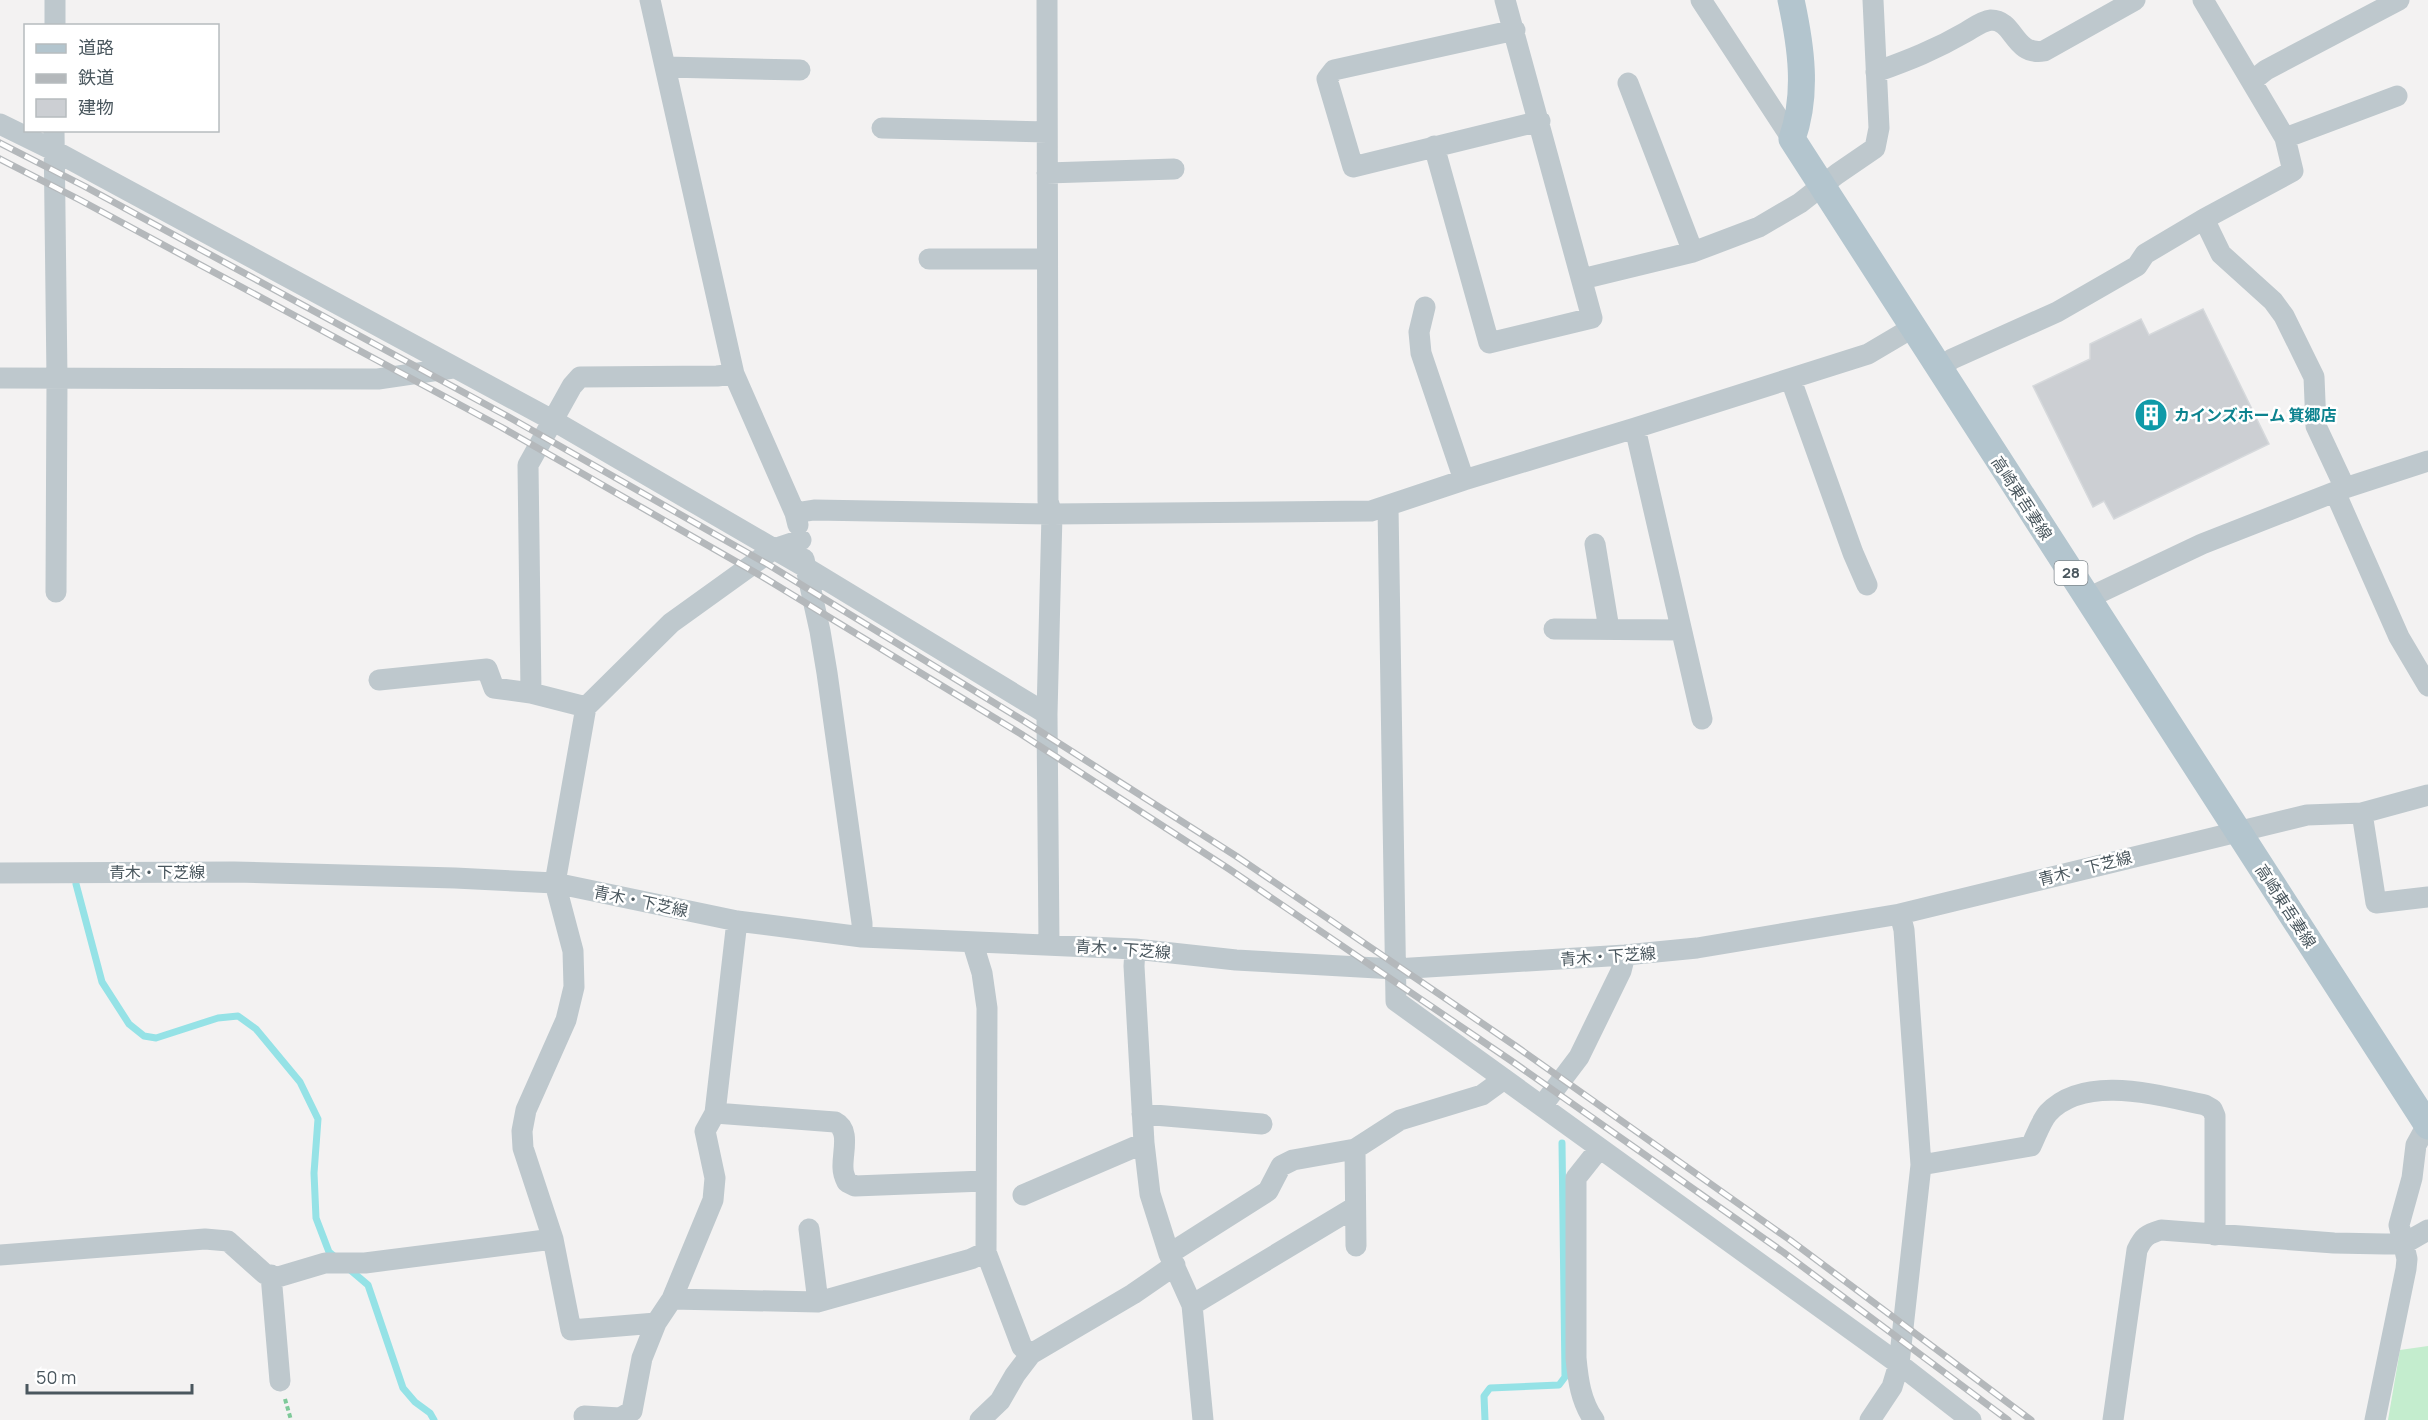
<svg xmlns="http://www.w3.org/2000/svg" width="2428" height="1420" viewBox="0 0 2428 1420" font-family="Manrope,'Noto Sans JP',sans-serif">
<style>
.green{fill:#c4edce}
.lines{fill:none;stroke-linecap:round;stroke-linejoin:round}
.stream{stroke:#95e2e6;stroke-width:7}
.building{fill:#cccfd3;stroke:#d6d9dc;stroke-width:1.5}
.path{stroke:#7ec999;stroke-width:4;stroke-dasharray:4.5 3;stroke-linecap:butt}
.minor{stroke:#bec8cd;stroke-width:21}
.major{stroke:#b3c5ce;stroke-width:27}
.rail-casing{stroke:#b4b8bb;stroke-width:7}
.rail{stroke:#fff;stroke-width:4.5;stroke-dasharray:14;stroke-linecap:butt}
.labels{text-anchor:middle;stroke-width:5;stroke-linejoin:round;paint-order:stroke}
.shield{fill:#fff;stroke:#80898e;stroke-width:1.5}
.shield-label{font-size:15px;font-weight:bold;fill:#4a575e}
.culture-label{font-size:16px;font-weight:bold;fill:#0d838f;stroke:#fff;text-anchor:start}
.street-label{font-size:16px;fill:#4a575e;stroke:#fff}
</style>
<rect width="100%" height="100%" fill="#f3f2f2"/>
<!-- green -->
<path class="green" d="M2428,1346v74h-40l12,-70z"/>
<g class="lines">
<!-- stream -->
<path class="stream" d="M76,884l26,98 27,42 15,12 12,2 62,-20 20,-2 18,13 44,53 18,37 -4,54 2,45 13,34 6,5
M348,1268l20,17 35,103 12,14 15,11 4,7
M1485,1420l-1,-24 6,-8 69,-3 6,-8 -3,-234"/>
</g>
<!-- building -->
<path class="building" d="M2203,309l66,135 -155,75 -10,-18 -11,6 -60,-121 57,-27v-15l51,-25 8,16z"/>
<g class="lines">
<!-- path -->
<path class="path" d="M285,1399l6,21"/>
<!-- minor -->
<path class="minor" d="M650,0l84,374 61,139 3,12
M1047,0l1,501 4,13 -5,200 2,230
M1701,0l91,139
M2203,0l82,138 8,33 -89,48
M55,26v-26
M1515,30l-181,40 -7,9 26,88 187,-46
M665,67l135,3
M1876,72c33,-12 59,-22 90,-40 7,-4 16,-11 25,-12 24,0 22,36 53,31l91,-51
M2252,81l14,-11 133,-70
M1628,83l65,169
M0,124l53,26 501,271 251,146 242,147
M882,128l165,4
M54,130l3,249 -1,213
M2285,138l112,-42
M1434,146l55,197 103,-25 -87,-318
M1047,173l127,-4
M929,259h118
M1582,279l111,-27 66,-25 41,-24 37,-29 38,-26 4,-20 -6,-128
M1425,307l-6,25 2,21 43,127
M1939,369l13,-10 105,-47 80,-46 8,-12 59,-35 17,35 52,47 11,15 30,61 2,49 29,62
M0,378l378,1 75,-11
M1791,380l62,173 14,32
M1635,428l67,291
M2335,492l64,145 29,49
M1388,507l8,494 503,363 72,56
M795,513l19,-3 238,4 319,-3 93,-31 171,-52 233,-74 44,-26
M1595,544l14,85
M804,559l16,72 7,42 35,250v14
M2088,598l114,-54 143,-56 83,-27
M1554,629l127,1
M379,680l108,-11 7,19 37,5
M586,707l-55,-14 -3,-228 44,-79 8,-9 137,-1 17,-2
M2362,813l14,90 52,-6
M0,873l234,-1 221,6 100,5 182,38 125,16 273,12 101,11 159,9 230,-14 72,-7 203,-34 407,-99 55,-2 66,-18
M973,944l9,29 5,35 -1,244 36,95 9,7
M1135,949l-1,17 10,177 6,51 19,60 23,51 11,115
M1542,1106l37,-49 42,-86 4,-16
M715,1113l120,9c16,8 7,31 8,46 0,5 2,10 4,14l8,4 129,-5
M1142,1114l120,10
M1355,1149l1,97
M1921,1165l110,-19c5,-10 10,-25 17,-33 37,-40 112,-17 157,-8l7,4 3,7v119
M1023,1195l121,-52
M809,1229l9,73
M1169,1254l99,-63 13,-25 12,-6 62,-11 45,-29 82,-25 22,-16
M0,1255l205,-16 23,2 37,33 13,3 47,-14h40l188,-24
M271,1275l9,106
M672,1299l146,3 153,-43 15,-7
M1192,1305l163,-98
M656,1323l-85,7 -18,-91 -30,-91 -1,-17 4,-21 40,-90 8,-33 -1,-36 -18,-68 31,-176 85,-84 103,-74 27,-9
M584,1416l36,2 12,-7 10,-53 14,-35 16,-24 41,-99 2,-22 -10,-47 10,-18 22,-192
M980,1420l20,-19 15,-26 16,-21 102,-60 42,-29
M1594,1420c-13,-18 -16,-40 -18,-62v-180l23,-29
M1870,1420l22,-33 7,-23 22,-199 -17,-235 -4,-16
M2113,1420l24,-170c6,-13 10,-16 24,-20l173,13 51,1 20,-1 23,-13
M2375,1420l31,-151 1,-10 -8,-34 13,-47 4,-33 11,-20"/>
<!-- major -->
<path class="major" d="M1791,0c10,46 17,94 1,139l636,987"/>
<!-- rail casing -->
<g class="rail-casing">
<path id="rail" d="M0,143l84,43 423,230 262,149 255,156 212,135 281,191 273,193 241,180
M0,159l80,41 421,227 262,150 258,157 208,135 284,193 270,190 225,168"/>
</g>
<!-- rail -->
<use href="#rail" class="rail"/>
</g>
<!-- icons -->
<defs>
<g id="building-disc" transform="scale(1.725)"><circle r="9.5" fill="#0f9aa8" stroke="#fff"/><path d="M-4-6H4V6H1V3H-1V6H-4ZM-2.5-4.3h1.7v1.8h-1.7ZM.8-4.3h1.7v1.8H.8ZM-2.5-1h1.7V.8h-1.7ZM.8-1h1.7V.8H.8Z" fill="#fff"/></g>
</defs>
<g fill-rule="evenodd">
<use href="#building-disc" x="2151" y="415"/>
</g>
<g class="labels">
<!-- shield labels -->
<rect class="shield" x="2054.5" y="561" width="33" height="24" rx="4.5"/>
<g class="shield-label">
<text x="2071" y="578">28</text>
</g>
<!-- culture labels -->
<g class="culture-label">
<text x="2174" y="421">カインズホーム 箕郷店</text>
</g>
<!-- street labels -->
<g class="street-label">
<text transform="translate(2022 498) rotate(57)" y="6">高崎東吾妻線</text>
<text transform="translate(2085 868) rotate(-14)" y="6">青木・下芝線</text>
<text x="157" y="878">青木・下芝線</text>
<text transform="translate(641 901) rotate(12)" y="6">青木・下芝線</text>
<text transform="translate(2286 906) rotate(57)" y="6">高崎東吾妻線</text>
<text transform="translate(1123 949) rotate(4)" y="6">青木・下芝線</text>
<text transform="translate(1608 956) rotate(-4)" y="6">青木・下芝線</text>
</g>
</g>
<!-- legend -->
<rect x="24" y="24" width="195" height="108" fill="#ffffff" stroke="#b7bcbf" stroke-width="1.5"/>
<rect x="36" y="44" width="30" height="9" fill="#b3c5ce" stroke="#b7bcbf" stroke-width="1.5"/>
<text x="78" y="54" font-size="18" fill="#4a575e">道路</text>
<rect x="36" y="74" width="30" height="9" fill="#b4b8bb" stroke="#b7bcbf" stroke-width="1.5"/>
<text x="78" y="84" font-size="18" fill="#4a575e">鉄道</text>
<rect x="36" y="99" width="30" height="18" fill="#cccfd3" stroke="#b7bcbf" stroke-width="1.5"/>
<text x="78" y="114" font-size="18" fill="#4a575e">建物</text>
<!-- scale -->
<path d="M27 1384v9h165v-9" fill="none" stroke="#4a575e" stroke-width="3"/>
<text x="36" y="1384" font-size="18" fill="#4a575e" stroke="#ffffff" stroke-width="4.5" paint-order="stroke">50 m</text>
</svg>
